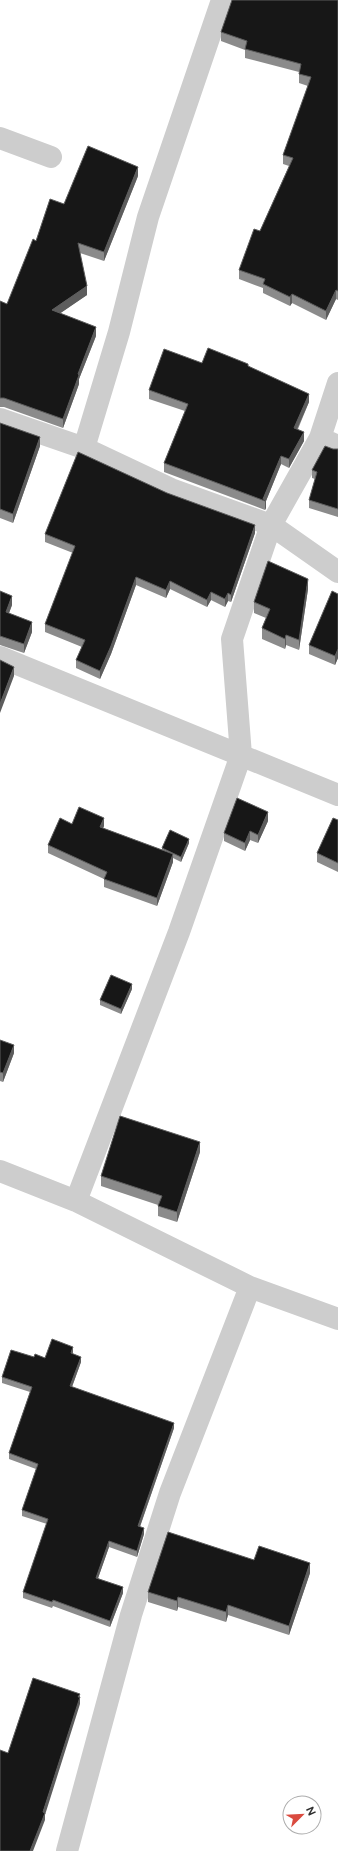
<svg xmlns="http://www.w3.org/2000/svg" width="338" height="1851" viewBox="0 0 338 1851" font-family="Figtree,sans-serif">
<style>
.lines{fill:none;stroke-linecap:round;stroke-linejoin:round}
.minor{stroke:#cdcdcd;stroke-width:22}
.wall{fill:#8b8b8b}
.shaded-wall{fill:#5d5d5d}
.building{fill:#171717;stroke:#5d5d5d}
</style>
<rect width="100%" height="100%" fill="#fff"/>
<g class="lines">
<!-- minor -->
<path class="minor" d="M0,138l51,19
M0,419l84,29 87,41 100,36 67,47
M320,438l18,8
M84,448l35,-116 29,-115 74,-217
M0,657l338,138
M0,1171l76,30 174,86 88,32
M76,1201l103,-269 62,-177 -9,-116 39,-114 49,-87 18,-55
M67,1851l64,-236 39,-122 80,-206"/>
</g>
<!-- wall -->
<path class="wall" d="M338,0v300l-2,-1 -10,21 -34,-17 -2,3 -27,-13v-5l-24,-9v-9l21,-39 29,-65 -6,-2v-9l25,-69 -9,-3v-11l-54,-14v-8l-24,-9v-9z
M138,176l-34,85 -24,-8 7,42 -27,18 36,23 -17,43v5l-16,44 -59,-21h-4v-106l7,3 29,-63 28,-37z
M202,363l46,3 61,36 -11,27 6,12 -15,27 -8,-4 -15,37v7l-1,2 -101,-38v-9l21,-52 -36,-12v-9z
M0,423l40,23 -27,77 -13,-5z
M333,449h5v68l-29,-9v-8l6,-21 -3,-1v-8z
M167,493l88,40 -24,69 -3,-1 -3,6 -14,-7 -4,7 -37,-18 -4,9 -30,-13 -25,69 -11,25 -24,-11v-8l6,-13 -37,-15v-8l28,-71 -28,-11v-8z
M308,589l-9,61 -13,-5 -1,4 -23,-10v-11l4,-10 -12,-5v-11z
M0,591l12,14 -3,8 23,19 -8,21 -24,-8z
M338,594v64l-3,7 -26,-11v-9z
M338,820v52l-21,-10v-9z
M268,821l-10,22 -8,-3 -5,11 -21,-10v-8z
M72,824l32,2 -1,2 59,22v-2l27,-5 -8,19 -8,-4v4l-16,44 -53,-19v-8l-56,-26v-8z
M132,989l-11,25 -21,-9v-5z
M0,1040l14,13 -11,29 -3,-1z
M200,1152l-23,70 -19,-6v-11l-57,-19v-10z
M73,1352v2l8,8 -9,25 102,41 -34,99 4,7 -7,23 -28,-10 -11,31 25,15 -13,34 -57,-21 -1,2 -29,-10v-6l24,-68 -25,-8v-6l14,-41 -27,-10v-6l21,-61 -28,-9v-6l32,-20 11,1z
M254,1560l56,13 -21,62 -61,-20 -2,7 -48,-15 -1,4 -29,-9v-10z"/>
<!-- shaded-wall -->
<path class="shaded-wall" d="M138,167v9l-34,85v-9z
M87,286v9l-35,24v-9z
M336,290v9l-10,21v-9z
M292,294v9l-2,3v-9z
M96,327v9l-17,43v5l-16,44v-9l15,-45z
M309,394v8l-15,34v-8z
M304,432v9l-15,27v-9z
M40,437v9l-27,77v-9z
M281,456v8l-15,37v7l-1,2v-9l-2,-2z
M255,525v8l-24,69v-7z
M136,577v8l-25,69 -11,25v-8z
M308,579v10l-9,61v-10z
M170,581v8l-4,9v-8z
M211,592v8l-4,7v-7z
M228,593v8l-3,6v-8z
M12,596v9l-6,16v-9z
M32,622v10l-8,21v-9z
M286,635v10l-1,4v-10z
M338,649v9l-3,7v-9z
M14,667v9l-14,37v-9z
M268,812v9l-10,22v-8z
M104,818v8l-4,9v-8z
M250,831v9l-5,11v-8z
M189,839v4l-8,19v-5z
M173,854v8l-16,44v-8z
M132,984v5l-11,25v-5z
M14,1045v8l-11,29v-9z
M200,1142v10l-23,70v-10z
M73,1347v5l-2,7v-6z
M81,1357v5l-11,30v-6z
M174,1423v5l-36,104v-6z
M144,1528v6l-7,23v-6z
M109,1541v6l-13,37v-6z
M310,1563v10l-21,62v-9z
M123,1587v6l-13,34v-6z
M178,1597v10l-1,4v-10z
M228,1605v10l-2,7v-10z
M80,1694v10l-35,111v-2v7l-12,31h-3l13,-39z"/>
<!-- building -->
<path class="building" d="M232,0h106v291l-2,-1 -10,21 -34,-17 -2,3 -27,-13 2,-5 -26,-9 15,-41 6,2 33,-73 -10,-3 28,-78 -12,-3 2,-10 -56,-15 2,-8 -26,-9z
M88,146l50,21 -34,85 -26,-9 9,43 -35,24 44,17 -18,47 1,1 -16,44 -59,-21h-4v-97l7,3 26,-65 3,2 14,-42 14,5z
M208,348l40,16v2l61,28 -15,34 10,4 -15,27 -8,-3 -18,43 3,1 -1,1 -101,-38 24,-59 -39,-14 15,-41 38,14z
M0,423l40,14 -27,77 -13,-5z
M325,446l8,3h5v60l-29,-9 8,-28 -5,-2z
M78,452l89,41 88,32 -24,70 -3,-2 -3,6 -14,-7 -4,8 -37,-19 -4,9 -30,-13 -25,69 -11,25 -24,-11 9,-20 -40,-16 30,-78 -30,-12z
M268,561l40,18 -9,61 -13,-5 -1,4 -23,-11 8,-19 -16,-7z
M0,591l12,5 -6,16 26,10 -8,22 -24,-8z
M332,591l6,3v55l-3,7 -26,-11z
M0,660l14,7 -14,37z
M237,798l31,14 -10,23 -8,-4 -5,12 -21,-10z
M79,807l25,11 -4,9 73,27 -16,44 -53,-19 3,-7 -59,-27 12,-27 12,6z
M333,818l5,2v43l-21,-10z
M170,830l19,9 -8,18 -19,-9z
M111,975l21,9 -11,25 -21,-9z
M0,1040l14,5 -11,28 -3,-1z
M120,1116l80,26 -23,70 -19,-6 4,-10 -61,-20z
M52,1339l21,8 -2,6 10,4 -11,29 104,37 -36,103 6,2 -7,23 -28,-10 -13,37 27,9 -13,34 -57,-21 -1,2 -29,-10 25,-73 -26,-9 16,-46 -29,-11 23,-66 -30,-10 9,-27 23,7 1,-3 10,4z
M168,1532l86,28 5,-14 51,17 -21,63 -61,-21 -2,7 -48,-15 -1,4 -29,-9z
M33,1678l47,16 -2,3h2l-37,115 2,1 -15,38h-30v-101l8,3z"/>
<!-- north arrow -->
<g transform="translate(302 1815) rotate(66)"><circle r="19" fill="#ffffff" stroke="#acacac"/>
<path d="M0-3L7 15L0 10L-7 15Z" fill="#da4b3f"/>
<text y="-6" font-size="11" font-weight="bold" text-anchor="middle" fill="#303030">N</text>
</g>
</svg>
